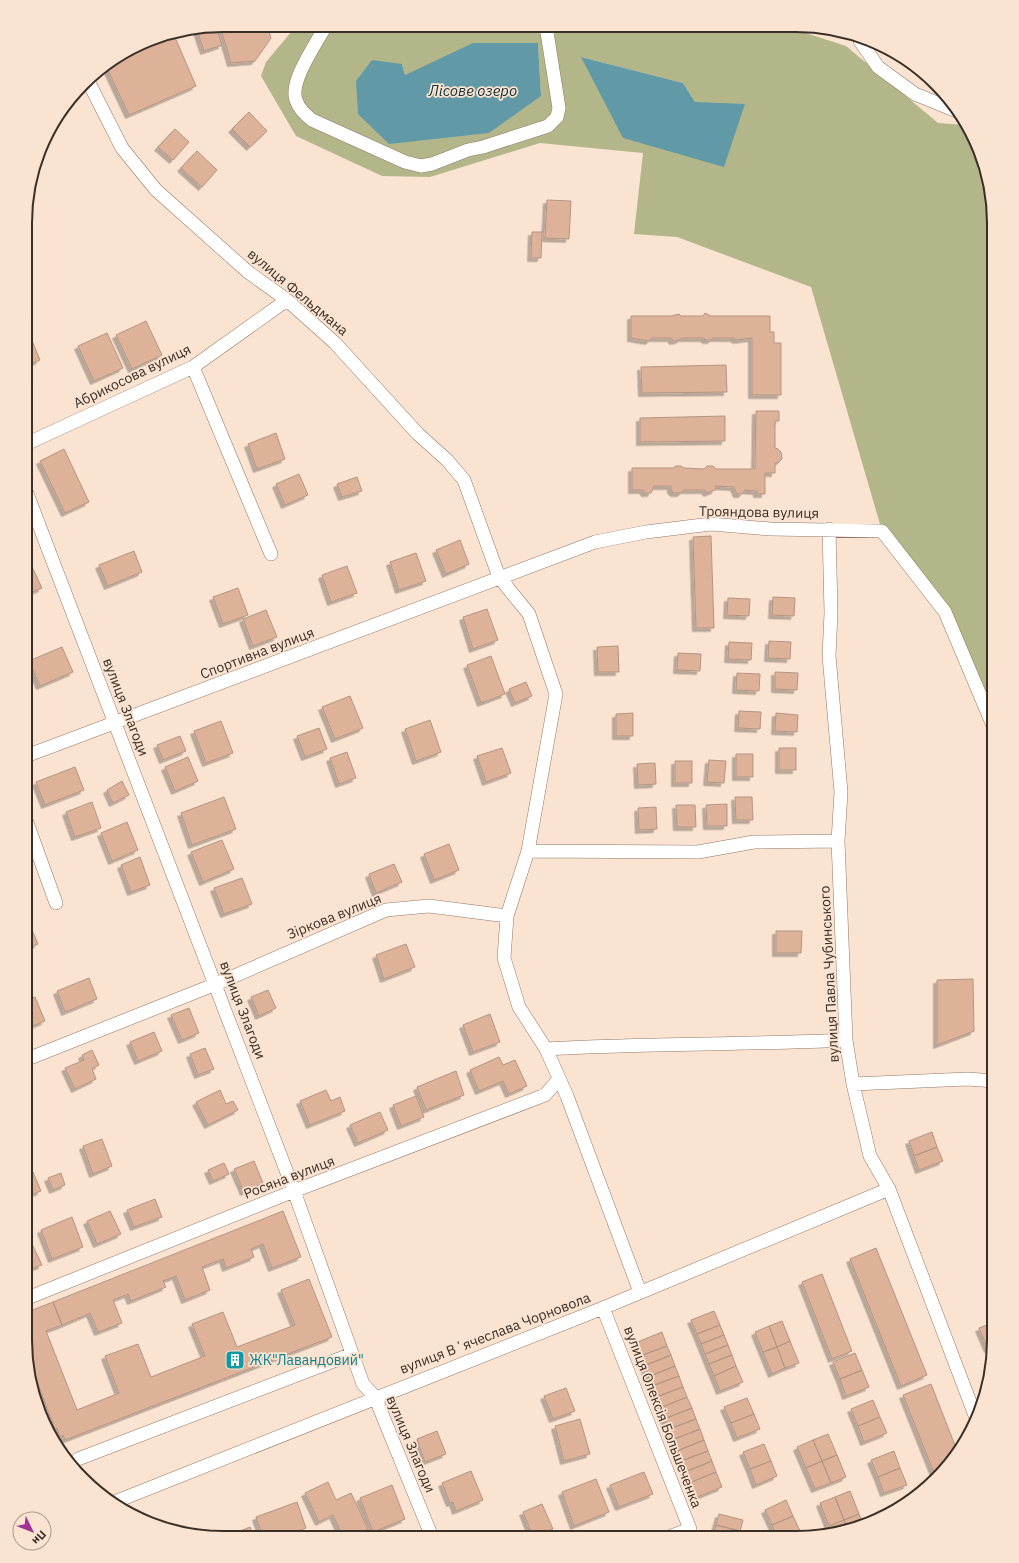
<svg xmlns="http://www.w3.org/2000/svg" width="1019" height="1563" viewBox="0 0 1019 1563" font-family="'IBM Plex Sans',sans-serif">
<style>
.forest{fill:#b3b688;fill-rule:evenodd}
.water{fill:#619aa6}
.building{fill:#ddb298;stroke:#b39583;filter:url(#shadow)}
.lines{fill:none;stroke-linecap:round;stroke-linejoin:round}
.minor-casing{stroke:#927864;stroke-width:14}
.minor{stroke:#fff;stroke-width:13}
.labels{text-anchor:middle;stroke-width:3.5;stroke-linejoin:round;paint-order:stroke}
.street-label{font-size:14px;fill:#3a2f26;stroke:#fbe3d1}
.culture-label{font-size:14px;fill:#0d838f;stroke:#fbe3d1;text-anchor:start}
.water-label{font-size:15px;font-style:italic;fill:#133036;stroke:#fbe3d1}
.rim{fill:none;stroke:#3a2f26;stroke-width:2}
</style>
<defs>
<filter id="shadow"><feDropShadow dx="-3.5" dy="3.5" stdDeviation="0" flood-color="#0004"/></filter>
</defs>
<rect width="100%" height="100%" fill="#fbe3d1"/>
<!-- forest -->
<path class="forest" d="M297,25l490,2 59,19 92,77 28,2 13,22 15,76v505l-49,-116 -63,-81 -71,-244 -134,-50 -43,-3 9,-81 -103,-10 -110,34 -48,-1 -86,-40 -35,-60 5,-14zM538,43l3,53 -185,-15 46,-17 3,11zM581,57l102,26 12,19z"/>
<!-- water -->
<path class="water" d="M473,43h65l3,53 -52,37 -100,11 -31,-30 -2,-33 16,-21 30,4 3,11z
M581,57l102,26 12,19 50,2 -21,63 -101,-29z"/>
<!-- building -->
<path class="building" d="M267,25l4,13 -16,23 -24,2 -11,-37z
M216,26l6,19 -18,6 -7,-21z
M174,35l22,51 -67,29 -23,-49 41,-26z
M249,112l18,19 -17,16 -18,-18z
M175,129l14,13 -16,18 -15,-13z
M197,151l20,19 -15,17 -21,-19z
M547,200l24,1 -2,38 -24,-1z
M532,232h10l-1,26h-10z
M705,313l6,3h59v16h4v11h7v52h-29v-57l-16,2 -2,-2h-21l-2,2h-5l-2,-2h-22l-3,2 -6,1 -2,-3h-19l-3,3 -18,-3v-22h40l8,-2 2,2h22z
M146,321l16,34 -30,14 -16,-34z
M26,331h2l12,29 -14,6z
M107,333l16,35 -29,13 -16,-35z
M726,365l1,27 -85,1 -1,-26z
M756,411h23v10h-4v27l3,1 3,3 1,7 -4,4h-3v10h-10v21h-8v-3l-12,-1 -3,4h-5l-3,-7 -18,-1 -1,4 -8,3 -2,-3h-21l-3,3h-7l-3,-3v-4h-17l-3,7h-6l-2,-3h-11v-22h41l3,-2h5l3,2 20,1 3,-3h6l3,3h39z
M725,416v25l-85,1v-24z
M276,433l9,26 -28,10 -9,-25z
M64,449l25,53 -24,11 -25,-52z
M299,474l9,21 -23,10 -9,-21z
M357,477l5,14 -20,6 -5,-13z
M711,536l3,92h-18l-3,-91z
M460,540l9,24 -23,10 -10,-24z
M134,551l8,21 -34,14 -9,-21z
M416,553l10,28 -27,9 -9,-28z
M26,554l16,34 -16,7z
M347,566l10,27 -26,9 -9,-27z
M238,588l10,27 -25,9 -10,-27z
M773,597l22,1 -1,18 -22,-1z
M728,598l22,1 -1,17 -22,-1z
M487,609l11,31 -25,9 -10,-32z
M266,610l11,27 -24,9 -10,-27z
M769,641l22,1 -1,17 -22,-1z
M729,642l23,1 -1,17 -23,-1z
M618,646l1,26h-21l-1,-25z
M62,647l11,25 -33,14 -11,-25z
M678,653l23,1 -1,17 -23,-1z
M491,656l14,38 -24,9 -14,-38z
M775,672l23,1 -1,17 -22,-1z
M737,673l23,1 -1,17 -23,-1z
M526,682l6,14 -17,7 -6,-14z
M350,696l13,32 -28,11 -13,-32z
M739,711l22,1 -1,17 -22,-1z
M633,713v23h-17v-22z
M776,713l22,2 -1,17 -22,-1z
M430,720l11,32 -25,9 -11,-32z
M221,721l12,32 -27,10 -12,-32z
M319,728l8,21 -22,8 -8,-21z
M180,736l6,15 -23,9 -6,-15z
M502,748l9,25 -25,9 -9,-26z
M779,748h17v22h-17z
M347,752l9,26 -17,6 -9,-26z
M736,754h17v23h-17z
M188,757l10,24 -23,10 -10,-24z
M709,760l17,1 -2,22 -17,-1z
M675,761h17v22h-17z
M655,763l1,21 -18,1 -1,-21z
M75,767l9,23 -39,15 -9,-23z
M122,781l7,14 -16,8 -6,-13z
M224,797l12,32 -44,16 -11,-32z
M735,797h17l1,23h-17z
M92,802l9,26 -26,9 -9,-25z
M727,804v22h-20l-1,-21z
M676,805h19l1,22h-19z
M656,807l1,22 -18,1 -1,-22z
M127,822l11,28 -26,11 -11,-28z
M222,840l12,29 -31,13 -12,-30z
M449,844l10,26 -25,10 -10,-26z
M140,857l10,28 -19,7 -10,-27z
M394,864l8,18 -26,11 -7,-19z
M242,878l10,26 -28,10 -10,-26z
M29,923l9,21 -12,5v-25z
M776,931h26l-1,22h-25z
M406,944l9,23 -31,12 -8,-24z
M89,978l8,21 -32,13 -8,-21z
M973,979l1,52 -37,14v-65z
M268,990l8,18 -17,8 -8,-19z
M35,997l10,24 -20,8v-28z
M189,1008l10,25 -17,7 -11,-25z
M490,1014l10,28 -27,10 -10,-27z
M154,1032l8,19 -24,10 -8,-19z
M205,1048l9,21 -16,6 -8,-21z
M92,1050l7,15 -7,4 4,10 -21,10 -10,-21 19,-8 -2,-5z
M499,1057l4,8 12,-5 12,26 -18,8 -6,-13 -24,10 -9,-21z
M456,1071l8,24 -38,15 -9,-23z
M220,1090l6,14 7,-3 5,9 -30,15 -12,-23z
M326,1090l5,11 9,-4 5,14 -35,14 -10,-24z
M416,1096l8,21 -23,9 -8,-21z
M380,1112l8,18 -30,13 -8,-18z
M932,1132l5,15 -23,9 -5,-15z
M102,1139l10,27 -19,8 -10,-28z
M937,1147l6,14 -24,9 -5,-14z
M254,1161l9,22 -19,9 -10,-23z
M224,1163l5,11 -16,7 -5,-11z
M33,1172l8,19 -16,6v-22z
M61,1173l4,12 -12,5 -5,-12z
M155,1199l7,18 -28,10 -7,-17z
M110,1211l11,23 -24,10 -10,-23z
M283,1211l18,46 -29,11 -9,-24 -12,5 3,8 -28,11 -3,-9 -21,8 8,23 -25,10 -9,-24 -13,5 3,6 -35,14 -3,-7 -15,6 9,23 -24,9 -8,-19 -28,12 -9,-23z
M72,1217l11,30 -31,12 -11,-29z
M25,1229l17,36 -17,6z
M876,1248l51,127 -26,11 -51,-127z
M822,1274l30,77 -20,8 -30,-77z
M309,1279l23,58 -267,103 -2,-5 -3,2 -3,-9 -2,1 -25,-66 -5,-23v-27l28,-11 9,23 -16,6 31,79 42,-17 -14,-37 33,-12 13,33 54,-21 -13,-32 31,-12 14,35 58,-22 -14,-35z
M714,1311l6,14 -23,9 -6,-14z
M782,1321l8,20 -13,6 -8,-21z
M994,1322v25l-6,2 -9,-21z
M720,1325l4,10 -23,9 -4,-10z
M769,1326l8,21 -14,5 -8,-20z
M662,1332l5,14 -27,10 -5,-13z
M724,1335l4,10 -23,9 -4,-10z
M790,1341l9,22 -14,5 -8,-21z
M728,1345l4,10 -23,9 -4,-10z
M667,1346l4,9 -27,11 -4,-10z
M777,1347l8,21 -13,6 -9,-22z
M855,1353l7,17 -22,9 -7,-17z
M671,1355l4,11 -27,11 -4,-11z
M732,1355l4,11 -22,10 -5,-12z
M675,1366l4,10 -27,10 -4,-9z
M736,1366l7,16 -23,9 -6,-15z
M862,1370l7,17 -23,9 -6,-17z
M679,1376l4,11 -27,10 -4,-11z
M931,1384l27,69 -22,25 -33,-83z
M683,1387l4,10 -27,11 -4,-11z
M566,1388l9,23 -22,8 -9,-23z
M687,1397l5,11 -28,11 -4,-11z
M747,1398l7,16 -23,9 -7,-16z
M873,1400l7,17 -22,9 -7,-17z
M692,1408l4,11 -27,10 -5,-10z
M754,1414l6,15 -23,9 -6,-15z
M880,1417l7,16 -23,9 -6,-16z
M580,1419l10,35 -26,7 -9,-35z
M696,1419l4,10 -28,11 -3,-11z
M700,1429l4,11 -27,11 -5,-11z
M437,1431l9,23 -21,8 -8,-23z
M828,1434l9,21 -15,6 -9,-21z
M704,1440l4,11 -27,10 -4,-10z
M813,1440l9,21 -16,7 -9,-21z
M764,1444l7,17 -21,8 -7,-17z
M708,1451l4,10 -27,11 -4,-11z
M894,1451l6,17 -22,9 -7,-17z
M837,1455l9,22 -15,6 -9,-22z
M712,1461l4,11 -27,11 -4,-11z
M771,1461l6,15 -21,9 -6,-16z
M822,1461l9,22 -16,6 -9,-21z
M900,1468l7,17 -23,8 -6,-16z
M471,1471l12,29 -27,11 -3,-9 -3,1 -8,-20z
M644,1472l9,22 -34,13 -9,-22z
M716,1472l6,15 -27,11 -6,-15z
M596,1479l13,33 -35,14 -12,-34z
M328,1482l8,18 15,-7 17,36 -18,8h-7l-10,-22 -14,7 -14,-29z
M392,1485l13,34 -32,13 -13,-34z
M850,1491l9,23 -15,6 -9,-23z
M835,1497l9,23 -15,6 -9,-23z
M786,1500l7,16 -21,9 -7,-15z
M297,1502l9,26 -25,9h-18l-7,-20z
M542,1504l11,25 -20,8 -10,-25z
M719,1514l24,6 -3,11 -24,-6z
M859,1514l4,11 -16,3 -3,-8z
M793,1516l7,15 -17,7h-6l-5,-13z
M844,1520l3,8 -16,3 -2,-5z
M716,1525l24,6 -2,7h-14l-11,-3z
M250,1527l4,9h-26z
M410,1533l1,4h-13z"/>
<g class="lines">
<!-- minor casing -->
<g class="minor-casing">
<path id="minor" d="M326,25c-9,18 -37,56 -30,75 3,9 9,14 16,20l93,42 16,4 11,-2 36,-14 15,-3 65,-21 9,-9 2,-9 -13,-82
M860,37v4l18,26 37,27 44,18
M193,367l78,187
M26,444l167,-77 94,-67
M26,491l268,700 69,193 12,13 57,140
M829,529l2,84 -2,43 12,136 -3,49 8,199 7,44 17,72 19,33 87,229
M26,756l569,-214 51,-10 65,-8 60,5 111,2 63,81 49,116
M26,820l30,83
M528,851l170,1 56,-10 84,-1
M507,916l-3,42 15,49 27,42 21,47 73,196
M546,1049c100,-6 200,-4 300,-9
M25,1060l191,-76 170,-74 43,-4 78,10 21,-65 28,-157 -27,-80 -30,-37 -35,-97 -17,-20 -29,-26 -83,-91 -48,-43 -39,-28 -92,-82 -34,-42 -34,-67
M853,1084l115,-5 26,2
M25,1299l269,-108 251,-96 14,-16
M603,1308l87,221 -1,9
M78,1459l274,-105
M112,1503l491,-195 286,-119
M666,1538l24,-9"/>
</g>
<!-- minor -->
<use href="#minor" class="minor"/>
</g>
<!-- icons -->
<defs>
<g id="building-square" transform="scale(1)"><rect x="-9" y="-9" width="18" height="18" rx="4" fill="#0f9aa8" stroke="#fbe3d1"/><path d="M-4-6H4V6H1V3H-1V6H-4ZM-2.5-4.3h1.7v1.8h-1.7ZM.8-4.3h1.7v1.8H.8ZM-2.5-1h1.7V.8h-1.7ZM.8-1h1.7V.8H.8Z" fill="#fff"/></g>
</defs>
<g fill-rule="evenodd">
<use href="#building-square" x="235" y="1360"/>
</g>
<g class="labels">
<!-- street labels -->
<g class="street-label">
<text transform="translate(298 292) rotate(40)" y="5">вулиця Фельдмана</text>
<text transform="translate(132 376) rotate(-26)" y="5">Абрикосова вулиця</text>
<text transform="translate(759 512) rotate(1)" y="5">Трояндова вулиця</text>
<text transform="translate(257 653) rotate(-21)" y="5">Спортивна вулиця</text>
<text transform="translate(126 707) rotate(69)" y="5">вулиця Злагоди</text>
<text transform="translate(334 916) rotate(-22)" y="5">Зіркова вулиця</text>
<text transform="translate(829 974) rotate(-93)" y="5">вулиця Павла Чубинського</text>
<text transform="translate(243 1010) rotate(69)" y="5">вулиця Злагоди</text>
<text transform="translate(289 1177) rotate(-21)" y="5">Росяна вулиця</text>
<text transform="translate(495 1333) rotate(-21)" y="5">вулиця Вʼячеслава Чорновола</text>
<text transform="translate(663 1417) rotate(69)" y="5">вулиця Олексія Большеченка</text>
<text transform="translate(411 1444) rotate(67)" y="5">вулиця Злагоди</text>
</g>
<!-- culture labels -->
<g class="culture-label">
<text x="249" y="1365">ЖК"Лавандовий"</text>
</g>
<!-- water labels -->
<g class="water-label">
<text x="473" y="96">Лісове озеро</text>
</g>
</g>
<!-- crop -->
<path d="M0 0H1019V1563H0ZM223 32H796A191 191 0 0 1 987 223V1340A191 191 0 0 1 796 1531H223A191 191 0 0 1 32 1340V223A191 191 0 0 1 223 32Z" fill="#fbe3d1" fill-rule="evenodd"/>
<path class="rim" d="M223 32H796A191 191 0 0 1 987 223V1340A191 191 0 0 1 796 1531H223A191 191 0 0 1 32 1340V223A191 191 0 0 1 223 32Z"/>
<!-- north arrow -->
<g transform="translate(32 1531) rotate(133)"><circle r="19" fill="#fbe3d1" stroke="#ae9b8d"/>
<path d="M0-3L7 15L0 10L-7 15Z" fill="#9e3393"/>
<text y="-6" font-size="11" font-weight="bold" text-anchor="middle" fill="#3a2f26">Пн</text>
</g>
</svg>
